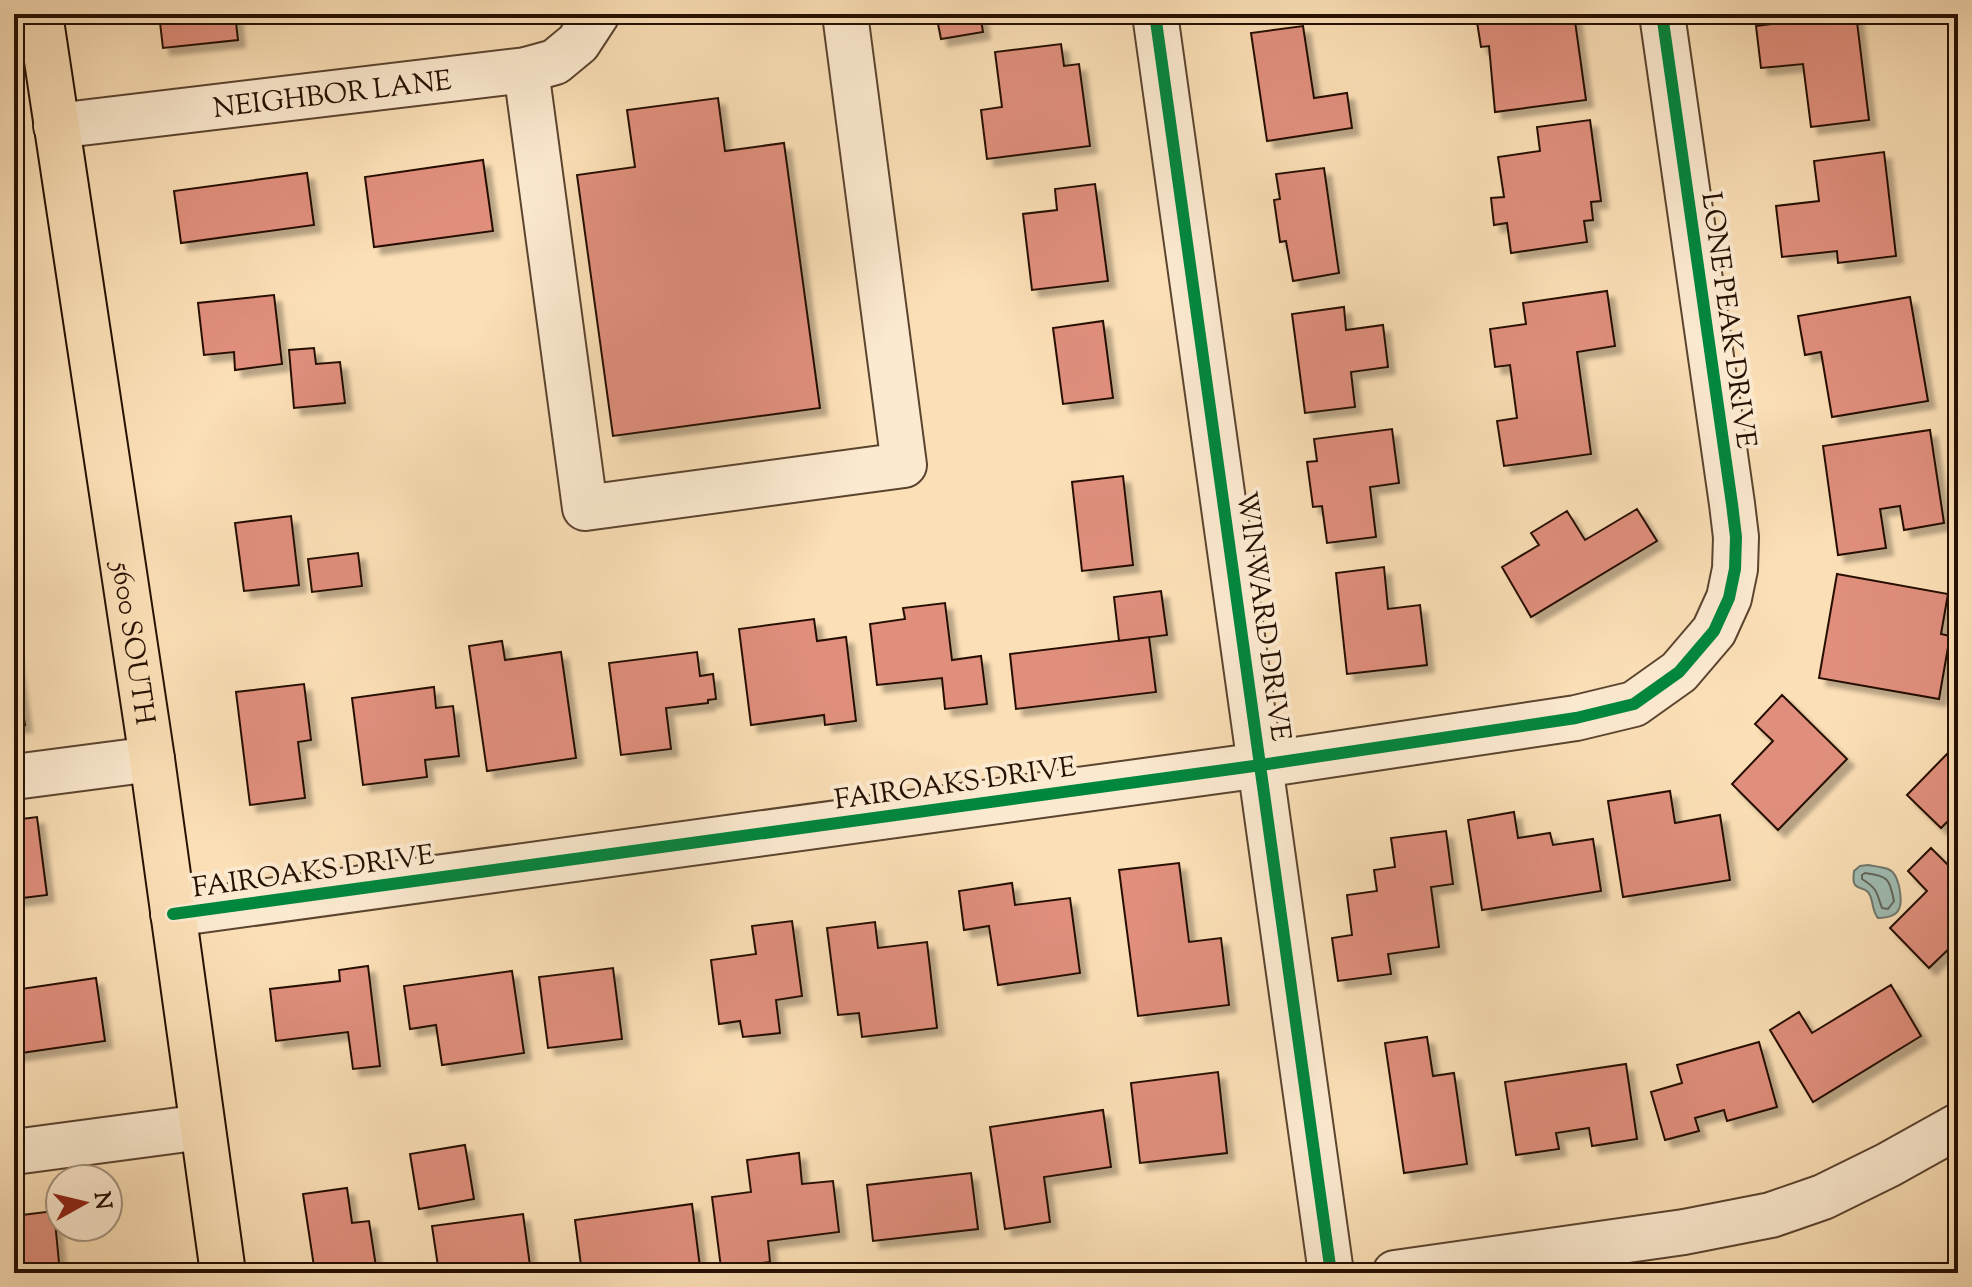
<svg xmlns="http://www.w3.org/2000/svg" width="1972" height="1287" viewBox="0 0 1972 1287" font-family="'Sorts Mill Goudy',serif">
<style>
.water{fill:#9fbcb2;stroke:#6f776c;stroke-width:2}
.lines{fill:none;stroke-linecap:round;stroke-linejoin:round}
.shore{stroke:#62665a;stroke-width:2}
.building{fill:#e08f7d;stroke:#261002;stroke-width:2;filter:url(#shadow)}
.minor-casing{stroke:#5b442f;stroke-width:48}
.major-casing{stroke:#261002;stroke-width:48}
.minor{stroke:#fcead0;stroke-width:44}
.major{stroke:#fbdfb6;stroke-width:44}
.cycleway-casing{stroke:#fcead0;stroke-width:17}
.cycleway{stroke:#00873e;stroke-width:12}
.labels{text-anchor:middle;stroke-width:8;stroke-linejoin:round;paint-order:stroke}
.street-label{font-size:28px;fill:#261002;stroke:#fcead0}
</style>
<defs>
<filter id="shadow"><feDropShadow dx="7" dy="7" stdDeviation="2" flood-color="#0004"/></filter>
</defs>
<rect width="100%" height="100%" fill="#fbdfb6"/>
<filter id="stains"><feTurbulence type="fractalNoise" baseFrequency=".0025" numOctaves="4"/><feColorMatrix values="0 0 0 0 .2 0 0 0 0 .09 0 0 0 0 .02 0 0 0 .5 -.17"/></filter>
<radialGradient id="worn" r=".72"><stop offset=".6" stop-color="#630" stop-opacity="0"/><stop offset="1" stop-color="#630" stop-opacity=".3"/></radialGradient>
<!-- water -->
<path class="water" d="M1868,865c6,1 15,2 20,4 7,3 9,10 11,17 4,19 3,32 -21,32 -7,-8 -4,-19 -10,-26 -5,-5 -8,-2 -13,-7 -3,-5 -1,-9 -1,-14l6,-5z"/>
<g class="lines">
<!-- shore -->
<path class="shore" d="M1865,873c24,3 24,6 29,28l-6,8 -6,-1c-6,-16 -4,-19 -20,-29v-4z"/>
</g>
<!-- building -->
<path class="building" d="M159,14h76l3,26 -75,8z
M936,14h44l3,18 -42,7z
M1510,14h64l12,86 -91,12 -6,-66 -8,1 -4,-25 34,-4z
M1848,14h8l13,106 -58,7 -8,-63 -42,4 -5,-42z
M1303,26l11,72 33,-5 5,35 -85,13 -16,-108z
M1061,44l3,22 15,-2 11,82 -103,13 -6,-49 21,-3 -7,-55z
M718,98l7,53 59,-8 36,265 -207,28 -36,-261 58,-8 -8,-57z
M1590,120l11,81 -10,1 2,18 -9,1 3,21 -76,11 -4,-30 -13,2 -3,-27 13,-1 -6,-40 42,-6 -3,-24z
M1884,152l12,104 -58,7 -1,-12 -55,6 -6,-51 43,-5 -5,-40z
M483,160l10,71 -119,16 -9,-70z
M1324,168l15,105 -46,8 -7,-40 -6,1 -6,-42 6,-1 -4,-25z
M307,173l7,52 -133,18 -7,-52z
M1095,184l13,97 -76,9 -9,-76 34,-4 -2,-21z
M1607,291l8,55 -38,6 14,102 -87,12 -7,-45 20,-3 -7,-53 -15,2 -5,-38 36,-5 -3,-21z
M274,295l8,69 -47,6 -1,-18 -30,3 -6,-52z
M1910,297l18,104 -96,16 -11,-65 -16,3 -7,-39z
M1344,307l2,23 37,-5 5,42 -37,5 4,35 -50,6 -13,-99z
M1103,321l10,77 -50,6 -10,-76z
M314,348l2,16 24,-2 5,41 -51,5 -5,-58z
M1392,429l7,54 -29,4 6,50 -49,6 -5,-37 -9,1 -6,-45 10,-1 -3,-22z
M1930,430l14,93 -40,7 -4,-24 -20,3 6,39 -48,7 -15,-109z
M1123,476l10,89 -51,6 -10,-89z
M1637,509l20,32 -126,76 -29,-50 37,-22 -8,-12 36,-22 18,29z
M291,516l8,69 -55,6 -9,-68z
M358,553l4,33 -50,6 -4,-33z
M1384,567l4,42 32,-4 7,60 -80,9 -11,-101z
M1837,574l111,20 -7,40 9,2 -11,63 -120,-21z
M1161,591l6,44 -48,6 -5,-44z
M945,603l7,57 29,-4 6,48 -42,5 -3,-31 -65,7 -7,-61 35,-5 -2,-11z
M814,619l3,22 29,-4 10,84 -31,4 -1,-10 -73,10 -12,-96z
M1149,637l7,55 -140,17 -6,-55z
M502,641l3,19 56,-8 15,106 -89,13 -18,-125z
M14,649l11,76 -11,1z
M697,652l3,24 13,-2 3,25 -8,1v3l-42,5 5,41 -50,6 -12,-92z
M304,684l7,56 -13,2 7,56 -55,7 -14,-113z
M434,687l2,21 17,-2 6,50 -34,4 2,17 -64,8 -11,-87z
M1782,695l65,64 -69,71 -46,-46 41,-43 -18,-17z
M1947,754l11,11v46l-17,17 -34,-33z
M1670,791l5,32 45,-8 10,65 -107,17 -15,-96z
M1514,812l4,26 32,-5 3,12 40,-6 8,52 -119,19 -14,-90z
M37,817l10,78 -33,4v-79z
M1446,831l7,53 -22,3 8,60 -51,7 3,20 -53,7 -6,-43 20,-3 -5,-40 30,-4 -3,-21 21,-3 -4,-29z
M1931,848l27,27v65l-29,28 -39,-40 37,-37 -19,-20z
M1179,863l10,79 32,-4 8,67 -91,11 -19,-146z
M1012,883l3,22 55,-7 10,75 -82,12 -9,-59 -25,4 -5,-39z
M792,921l10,75 -26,4 4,33 -37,4 -3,-16 -21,3 -8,-64 45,-6 -4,-28z
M875,922l3,26 49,-6 10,86 -75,9 -3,-24 -21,2 -11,-87z
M368,966l12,100 -27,3 -5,-37 -72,9 -6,-52 70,-8 -1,-11z
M613,968l9,71 -74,9 -9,-71z
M512,971l12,82 -82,12 -6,-40 -26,4 -6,-43z
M96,978l9,63 -91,13v-64z
M1891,985l30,51 -108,66 -43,-72 29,-18 13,21z
M1427,1037l6,39 21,-3 13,91 -63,9 -19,-130z
M1759,1042l18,65 -50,14 -3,-11 -29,8 4,13 -34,9 -14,-48 31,-9 -5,-18z
M1626,1064l11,75 -45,7 -3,-18 -33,5 3,16 -43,6 -11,-73z
M1218,1072l9,81 -87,10 -9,-80z
M1103,1110l8,57 -67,10 6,45 -45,7 -15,-102z
M465,1145l9,54 -55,10 -9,-55z
M799,1153l3,31 31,-3 6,51 -71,9 2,21 -49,6 -9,-71 39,-5 -4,-32z
M971,1173l7,56 -105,12 -6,-56z
M347,1188l5,35 17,-2 8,52h-62l-12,-79z
M692,1204l8,63 -42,6h-76l-7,-53z
M54,1211l6,62h-46v-57z
M523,1214l8,59h-92l-7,-47z"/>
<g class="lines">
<!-- minor casing -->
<g class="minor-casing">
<g id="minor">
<path d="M1155,14l176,1259"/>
<path d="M526,70l59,438 319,-43 -59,-451"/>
<path id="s1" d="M56,126l470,-56 29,-8 23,-19 19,-29"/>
<path d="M14,777l138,-18"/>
<path d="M173,914l1088,-149 315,-47 58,-14 45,-32 35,-41 15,-33 6,-29 1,-32 -4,-33 -70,-490"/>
<path d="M14,1152l188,-25"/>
<path d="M1395,1273l289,-41 87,-17 52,-18 65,-32 70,-39"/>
</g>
</g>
<!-- major casing -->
<g class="major-casing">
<g id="major">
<path id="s2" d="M40,14l112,745 71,514"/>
</g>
</g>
<!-- minor -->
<use href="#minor" class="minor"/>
<!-- major -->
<use href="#major" class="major"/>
<!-- cycleway casing -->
<g class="cycleway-casing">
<path id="cycleway" d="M1155,14l176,1259
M173,914l1088,-149 315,-47 58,-14 45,-32 35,-41 15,-33 6,-29 1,-32 -4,-33 -70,-490"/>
</g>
<!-- cycleway -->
<use href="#cycleway" class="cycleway"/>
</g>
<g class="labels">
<!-- street labels -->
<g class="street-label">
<text dy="10" stroke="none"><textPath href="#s1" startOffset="278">NEIGHBOR LANE</textPath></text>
<text transform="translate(1730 320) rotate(82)" y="10">LONE PEAK DRIVE</text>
<text transform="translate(1265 616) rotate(82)" y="10">WINWARD DRIVE</text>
<text dy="10" stroke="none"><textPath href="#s2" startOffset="636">5600 SOUTH</textPath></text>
<text transform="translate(955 782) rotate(-8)" y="10">FAIROAKS DRIVE</text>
<text transform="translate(313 870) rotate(-8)" y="10">FAIROAKS DRIVE</text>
</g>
</g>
<!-- margin -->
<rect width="1972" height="1287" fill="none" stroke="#fbdfb6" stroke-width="48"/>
<rect x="16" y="16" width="1940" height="1255" fill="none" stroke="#261002" stroke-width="4"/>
<rect x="24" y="24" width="1924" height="1239" fill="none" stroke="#261002" stroke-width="2"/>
<!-- north arrow -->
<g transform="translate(84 1203) rotate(82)"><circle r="38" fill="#fcead0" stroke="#a6937e" stroke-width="2"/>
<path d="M0-6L14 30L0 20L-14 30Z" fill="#8f2418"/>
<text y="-12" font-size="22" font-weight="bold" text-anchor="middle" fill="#261002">N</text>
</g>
<rect width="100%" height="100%" filter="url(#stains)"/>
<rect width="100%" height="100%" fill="url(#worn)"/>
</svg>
